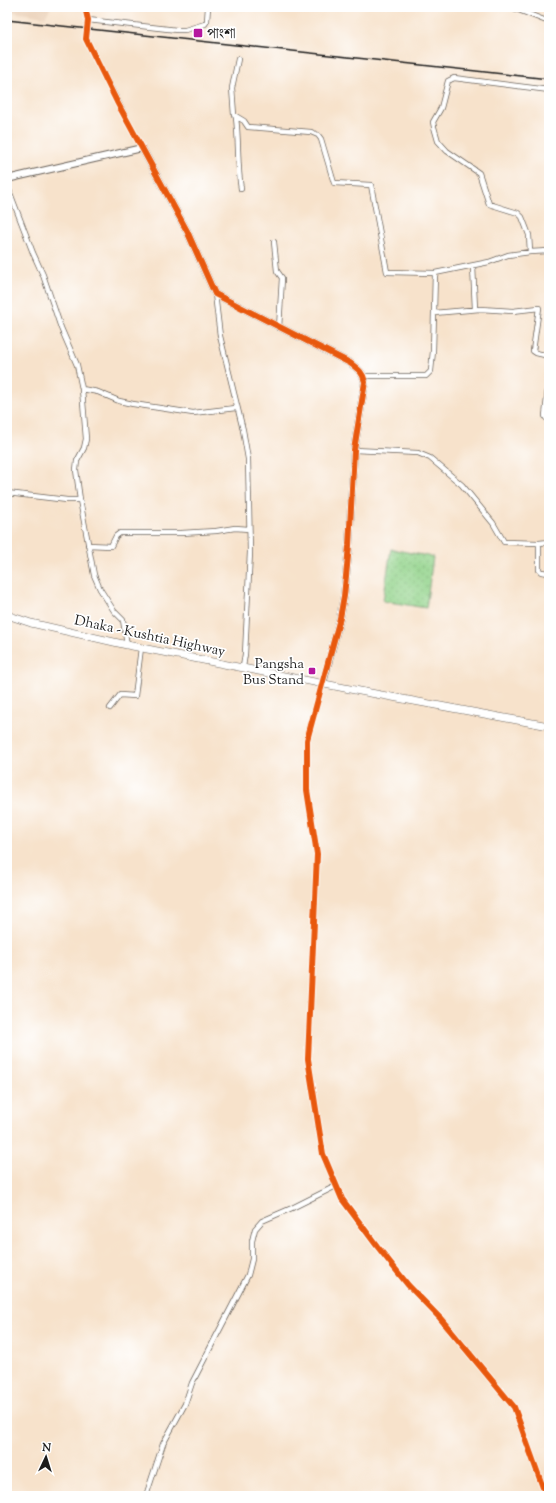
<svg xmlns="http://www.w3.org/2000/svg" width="556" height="1503" viewBox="0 0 556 1503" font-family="'Sorts Mill Goudy','Noto Serif Bengali',serif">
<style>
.built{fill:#ebd2b9}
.park{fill:url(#park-dots);stroke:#577853}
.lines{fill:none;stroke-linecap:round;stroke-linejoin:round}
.street-casing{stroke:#696159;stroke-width:6}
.secondary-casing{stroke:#696159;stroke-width:8}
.primary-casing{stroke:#696159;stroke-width:8}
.street{stroke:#fff;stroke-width:4.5}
.secondary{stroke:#fff;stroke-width:6}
.primary{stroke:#fff;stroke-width:7}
.rail{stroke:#1c1c1c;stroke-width:1.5}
.cycleway-casing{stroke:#fff;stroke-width:8}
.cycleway{stroke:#e8590c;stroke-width:6}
.poi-dot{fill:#b5179e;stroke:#fff;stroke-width:1.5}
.labels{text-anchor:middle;stroke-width:3.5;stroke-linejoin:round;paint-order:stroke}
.poi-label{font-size:14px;fill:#1c1c1c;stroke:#fff;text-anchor:start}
.street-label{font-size:14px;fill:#1c1c1c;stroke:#fff}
</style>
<defs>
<pattern id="park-dots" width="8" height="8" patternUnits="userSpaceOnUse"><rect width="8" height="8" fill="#92d38a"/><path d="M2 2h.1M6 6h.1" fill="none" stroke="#7db576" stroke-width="1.8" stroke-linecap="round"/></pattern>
</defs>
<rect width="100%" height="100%" fill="#fff"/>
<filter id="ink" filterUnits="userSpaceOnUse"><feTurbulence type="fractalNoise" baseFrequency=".025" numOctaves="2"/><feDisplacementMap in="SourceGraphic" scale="8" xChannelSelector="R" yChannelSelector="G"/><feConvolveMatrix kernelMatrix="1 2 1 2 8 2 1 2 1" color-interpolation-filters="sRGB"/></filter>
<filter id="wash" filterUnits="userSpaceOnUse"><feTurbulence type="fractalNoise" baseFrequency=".012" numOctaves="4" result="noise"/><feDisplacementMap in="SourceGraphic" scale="16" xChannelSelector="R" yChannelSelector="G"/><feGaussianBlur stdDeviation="0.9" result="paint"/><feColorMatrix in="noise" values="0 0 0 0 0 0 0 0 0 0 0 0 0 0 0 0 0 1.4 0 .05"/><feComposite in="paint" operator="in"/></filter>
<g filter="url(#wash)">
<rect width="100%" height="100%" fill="#f7e2cb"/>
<!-- built -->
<path class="built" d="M7,7h44l-6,10 -38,-6z"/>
<!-- park -->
<path class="park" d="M391,549l42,8 -7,51 -43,-7z"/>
</g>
<g filter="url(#ink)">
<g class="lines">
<!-- street casing -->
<g class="street-casing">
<path id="street" d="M85,7l3,13 -2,19 56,109
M511,7l38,15
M88,20l89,10h8l20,-6 2,-3 1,-14
M238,59l-6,29 2,27 10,6 4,6 63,5 7,3 3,4 13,44 37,2 16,87 48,1 54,-11 19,-7 22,-3 19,-1
M236,118c3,23 1,47 5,71
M7,185l26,68 10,22 18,53 16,37 5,24 4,50 -2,9 -7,13 -1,9 4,30
M274,242l3,29 5,7 -3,50
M530,252l-1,-17 -7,-18 -4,-4 -29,-9 -10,-31 -32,-22 -9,-10 -4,-14 -1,-5 8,-14 7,-27 6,-3 95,12
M473,266l2,43
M215,294l5,42 23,94 5,29 2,93 -5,102 -2,13
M434,313l46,-4 33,2 26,-3 -6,43 3,2 13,3
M363,376h63l5,-5 2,-20 2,-78
M549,379l-4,37 1,2 3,1
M82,389l16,3 21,9 14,3 60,9 43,-5
M354,450l64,3 12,5 32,27 31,38 11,19 35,1v27l2,2 8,1
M7,493l60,7h13l14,75 6,14 14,22 9,9 4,25
M539,543l10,-1
M88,545l23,1 5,-10 4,-3h61l35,-2 19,-3 14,1
M323,683l-16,57v50l10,64 -9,205 15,95 19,45 35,47 31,39 32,33 74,89 32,89
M110,708l10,-13 15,1 6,-48
M146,1496l17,-52 22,-40 7,-21 56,-108 4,-16v-18l3,-12 7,-8 30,-13 44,-22"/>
</g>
<!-- secondary casing -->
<g class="secondary-casing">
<path id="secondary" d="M7,179l135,-31 45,83 28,63 135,69c8,6 13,9 15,19l-11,68 -5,96 -5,50 -4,22 -17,65"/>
</g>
<!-- primary casing -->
<g class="primary-casing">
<path id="primary" d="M7,615l24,8 96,22 238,47 184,34"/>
</g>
<!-- street -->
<use href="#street" class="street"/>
<!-- secondary -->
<use href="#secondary" class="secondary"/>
<!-- primary -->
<use href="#primary" class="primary"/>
<!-- rail -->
<path class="rail" d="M7,20l542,59"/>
<!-- cycleway casing -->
<g class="cycleway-casing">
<path id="cycleway" d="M85,7l3,13 -2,19 31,63 70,129 28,63 135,69c8,6 13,9 15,19l-11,68 -5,96 -5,50 -4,22 -33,122v50l10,64 -9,205 15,95 19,45 35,47 31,39 32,33 74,89 32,89"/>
</g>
<!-- cycleway -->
<use href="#cycleway" class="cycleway"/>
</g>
</g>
<!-- markers -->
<g class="poi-dot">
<rect x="193" y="28" width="10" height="10" rx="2"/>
<rect x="308" y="667" width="8" height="8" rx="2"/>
</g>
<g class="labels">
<!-- poi labels -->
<g class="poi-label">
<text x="207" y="38">পাংশা</text>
<text x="304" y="668" text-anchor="end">Pangsha<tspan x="304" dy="16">Bus Stand</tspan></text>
</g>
<!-- street labels -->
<g class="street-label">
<text transform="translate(150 635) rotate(12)" y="5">Dhaka - Kushtia Highway</text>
</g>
</g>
<!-- margin -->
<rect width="556" height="1503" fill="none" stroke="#fff" stroke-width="24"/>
<!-- north arrow -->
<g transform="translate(46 1457) rotate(4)" stroke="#ffffff" stroke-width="3" paint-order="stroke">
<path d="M0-3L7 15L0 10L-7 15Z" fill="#1c1c1c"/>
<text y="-6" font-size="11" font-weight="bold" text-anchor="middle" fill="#1c1c1c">N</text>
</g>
</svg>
